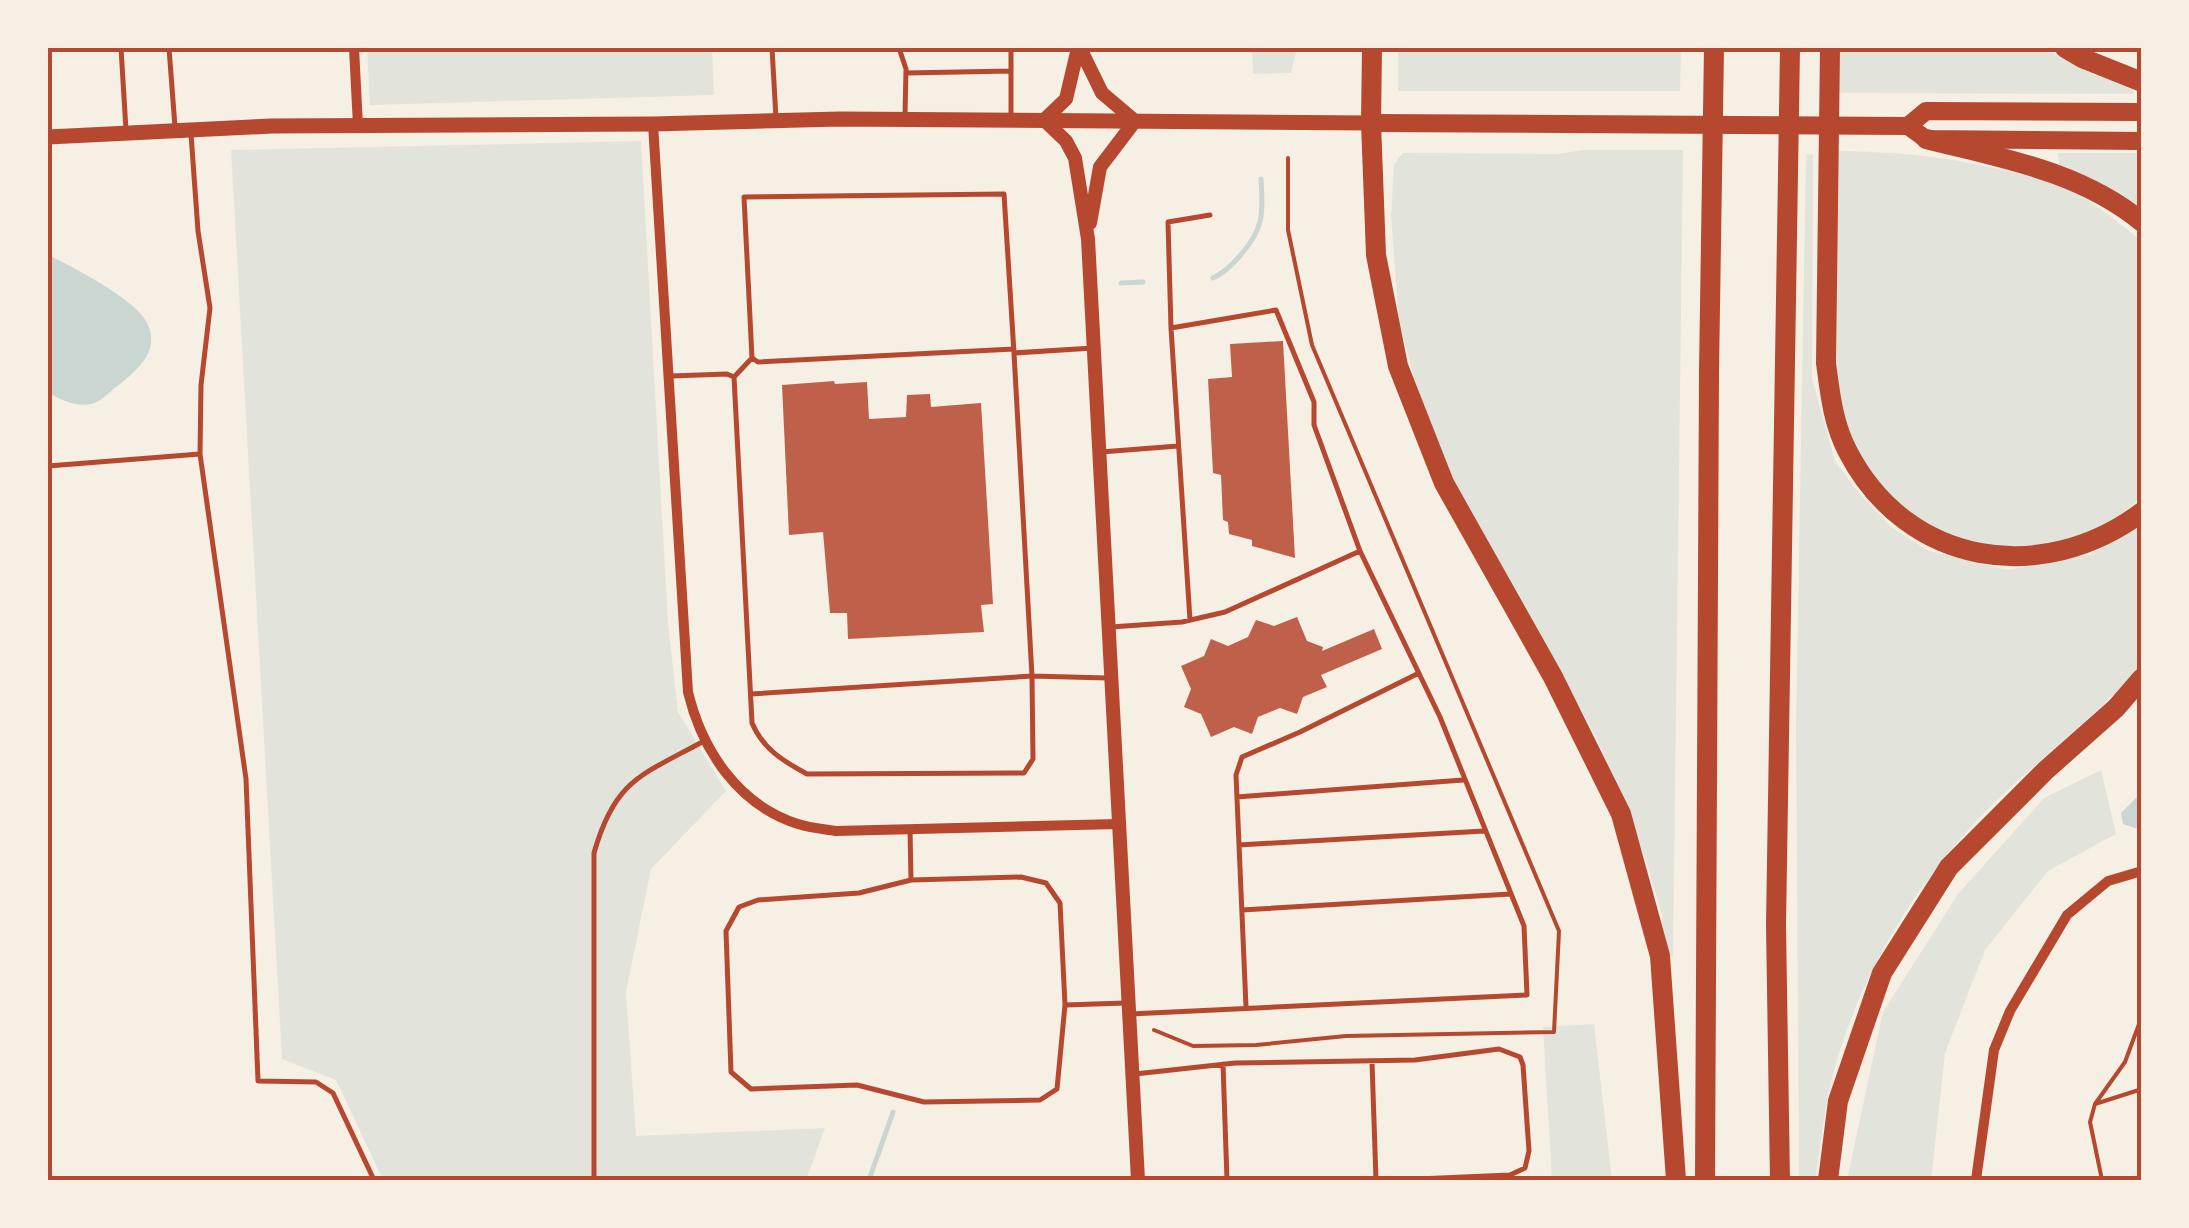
<svg xmlns="http://www.w3.org/2000/svg" width="2189" height="1228" viewBox="0 0 2189 1228" font-family="Rubik,sans-serif">
<style>
.green{fill:#e2e4dc}
.water{fill:#c9d6d2}
.lines{fill:none;stroke-linecap:round;stroke-linejoin:round}
.stream{stroke:#c9d6d2;stroke-width:5}
.building{fill:#bf614a}
.path{stroke:#b5482f;stroke-width:4}
.service{stroke:#b5482f;stroke-width:5}
.minor{stroke:#b5482f;stroke-width:10}
.tertiary{stroke:#b5482f;stroke-width:14}
.secondary{stroke:#b5482f;stroke-width:15}
.primary{stroke:#b5482f;stroke-width:18}
.motorway{stroke:#b5482f;stroke-width:20}
.neatline{fill:none;stroke:#b5482f;stroke-width:4}
</style>
<rect width="100%" height="100%" fill="#f6efe4"/>
<!-- green -->
<path class="green" d="M367,48h345l2,47 -344,10z
M1252,48h45l-6,25 -38,1z
M1398,48h283l-1,43h-282z
M1836,48h207l49,26 43,12 -2,8 -297,-1z
M641,141l27,482 10,89 48,79 -75,78 -25,123 10,144 189,-8 -19,52h-423l-47,-100 -54,-21 -51,-909z
M1583,150h100l-10,806 -8,1 -3,-42 -17,-58 -49,-120 -164,-297 -33,-117 -8,-107 3,-52 9,-11 155,1z
M1837,151c68,0 133,9 199,27 7,2 15,3 22,6 31,14 58,36 83,57v256c-35,36 -82,47 -130,50 -29,1 -63,-10 -87,-25 -88,-57 -88,-132 -88,-227 1,-48 1,-96 1,-144z
M2058,153h83v55l-82,-42z
M1813,154l-1,225 23,82 24,32 32,34 38,24 79,19 81,-15 52,-30 1,140c-46,51 -103,94 -151,141 -76,75 -134,173 -160,276 -8,32 -10,66 -16,98h-16l-3,-453 10,-572z
M2101,770l15,64 -68,37 -63,79 -40,103 -14,127h-84l36,-168 75,-118 86,-96z
M1594,1024l18,156h-60l-9,-153z"/>
<!-- water -->
<path class="water" d="M48,255c22,10 83,43 96,63 20,30 -6,52 -28,69 -8,6 -15,15 -25,17 -15,3 -31,-4 -43,-12z
M2141,793v37l-18,-6 -2,-11z"/>
<g class="lines">
<!-- stream -->
<path class="stream" d="M1213,278c11,-5 18,-12 26,-21 25,-28 24,-42 22,-78
M1121,283l22,-1
M869,1180l24,-68"/>
</g>
<!-- building -->
<path class="building" d="M1283,341l12,217 -43,-12v-6l-23,-6 -1,-12 -5,-2 -2,-45 -8,-2 -5,-94 24,-2 -2,-33z
M834,381l1,3 32,-2 2,37 37,-2 1,-22 23,-1 1,13 50,-4 12,201 -12,1 3,27 -136,7 -1,-26h-17l-7,-81 -34,3 -7,-150z
M1297,617l10,24 16,6 -1,4 52,-22 8,20 -61,26 6,12 -24,10 -6,17 -17,-6 -22,9 -6,17 -18,-7 -23,10 -10,-23 -17,-7 7,-18 -10,-23 23,-10 7,-17 17,7 20,-9 8,-17 18,6z"/>
<g class="lines">
<!-- path -->
<path class="path" d="M1154,1030l39,16 63,-1 90,-9 208,-4 5,-101 -247,-586 -24,-115v-72
M2095,1104l47,-15
M2102,1180l-12,-58 5,-18 30,-42 17,-46"/>
<!-- service -->
<path class="service" d="M121,48l5,82
M169,48l6,79
M772,48l4,70
M899,48l7,21 -1,47
M1011,48v69
M906,73l105,-2
M191,134l7,97 12,77 -9,77 -1,69 46,325 12,302 58,1 17,11 41,87
M1171,328l-3,-106 42,-7
M752,358l6,4 256,-13
M671,376l56,-2 7,3 18,346c11,26 31,38 55,51l217,-1 9,-14 -1,-83 75,2
M734,377l18,-19 -8,-161 260,-3 10,159 79,-5
M1101,452l77,-6
M48,466l152,-12
M1111,627l71,-5 43,-10 135,-61
M751,694l281,-18 -18,-323
M1237,797l226,-17
M910,829l1,51
M1239,845l245,-14
M1242,910l268,-16
M1065,1005l-5,-102 -14,-20 -25,-6 -110,3 -52,13 -101,7 -19,7 -13,24 5,141 20,17 106,-4 67,17 116,-2 17,-11 8,-84 60,-2
M1246,1007l-10,-232 6,-18 58,-25 119,-59
M1130,1014l397,-19 -3,-69 -84,-209 -80,-166 -46,-126v-23l-38,-92 -105,18 19,292
M1372,1062l4,118
M1223,1064l4,116
M1135,1074l100,-11 180,-3 84,-11 21,8 3,8 6,86 -4,17 -15,7 -116,5
M594,1180v-327c21,-74 48,-78 110,-112"/>
<!-- minor -->
<path class="minor" d="M354,48l4,78
M653,124l35,568c14,58 50,113 110,132 12,4 26,5 38,7l282,-7
M1976,1180l18,-130 16,-39 57,-96 41,-34 34,-10"/>
<!-- tertiary -->
<path class="tertiary" d="M1078,48l-12,51 -22,21 22,21 9,17 13,81 50,941
M1080,48l22,45 33,28 -35,46 -10,56"/>
<!-- secondary -->
<path class="secondary" d="M48,137l224,-11 381,-2 187,-5 531,4"/>
<!-- primary -->
<path class="primary" d="M1371,123l537,3 18,13 216,2
M1908,126l18,-15 216,1"/>
<!-- motorway -->
<path class="motorway" d="M1372,48l-1,75 5,132 22,111 46,117 109,194 68,137 39,142 16,224
M1830,48l-4,315c4,30 7,61 22,89 59,114 194,135 294,60
M2065,48l17,10 60,24
M1926,139c75,19 154,32 216,83
M1705,1180l4,-809 5,-323
M1780,1180l-4,-255 14,-877
M1828,1180l10,-79 44,-128 67,-106 97,-97 70,-62 26,-30"/>
</g>
<!-- border -->
<rect width="2189" height="1228" fill="none" stroke="#f6efe4" stroke-width="100"/>
<rect x="50" y="50" width="2089" height="1128" class="neatline"/>
</svg>
